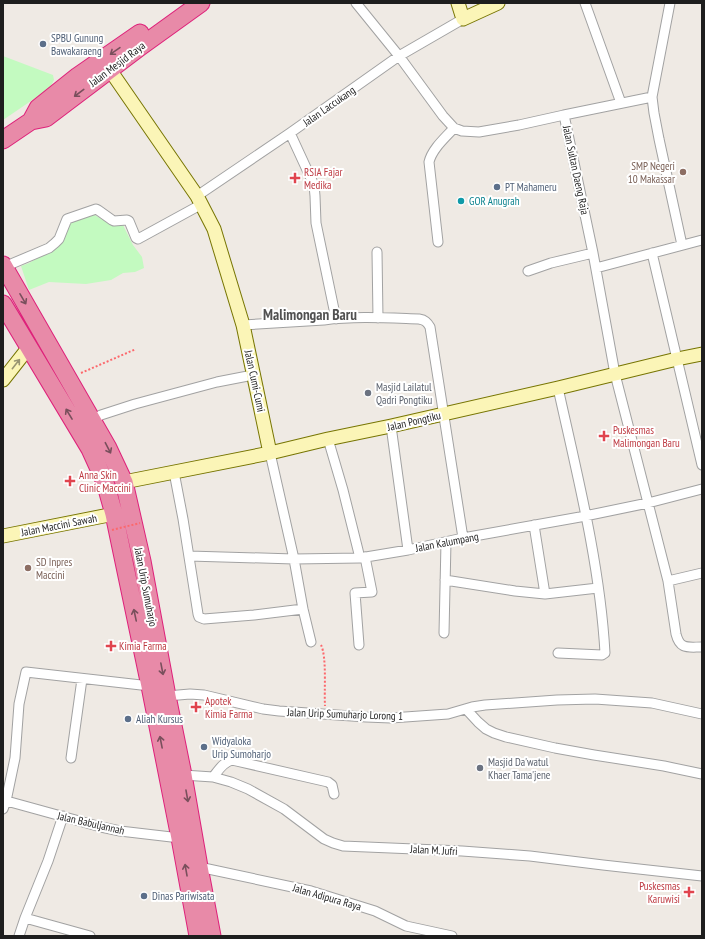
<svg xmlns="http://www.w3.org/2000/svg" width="705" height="939" viewBox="0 0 705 939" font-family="'PT Sans Narrow',sans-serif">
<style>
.park{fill:#c3fac0}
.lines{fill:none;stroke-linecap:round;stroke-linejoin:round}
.street-casing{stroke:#a2a2a2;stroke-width:11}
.secondary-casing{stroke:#777503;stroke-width:15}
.highway-casing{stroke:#de217a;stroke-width:19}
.path{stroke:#fc686c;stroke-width:2;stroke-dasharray:2 2;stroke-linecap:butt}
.street{stroke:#fff;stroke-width:9}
.secondary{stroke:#fbf5b7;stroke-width:13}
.highway{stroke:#e88aa8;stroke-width:17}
.path-bridge{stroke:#fc686c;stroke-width:2;stroke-dasharray:2 2;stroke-linecap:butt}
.oneway{stroke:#794f5c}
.oneway2{stroke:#989472}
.service-dot{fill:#5c6f8a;stroke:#fff;stroke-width:1.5}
.education-dot{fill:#8d6e63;stroke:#fff;stroke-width:1.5}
.health-dot{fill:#e0444e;stroke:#fff;stroke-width:1.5}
.culture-dot{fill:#0f9aa8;stroke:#fff;stroke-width:1.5}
.worship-dot{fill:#6b7280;stroke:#fff;stroke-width:1.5}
.labels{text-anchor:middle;stroke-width:4;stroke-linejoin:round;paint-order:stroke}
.service-label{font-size:11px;fill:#4e5e75;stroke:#fff;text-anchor:start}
.street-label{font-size:11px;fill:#1e1e1e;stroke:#fff}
.education-label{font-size:11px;fill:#785e54;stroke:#fff;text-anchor:end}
.health-label{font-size:11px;fill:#be3a42;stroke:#fff;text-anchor:start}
.culture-label{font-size:11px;fill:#0d838f;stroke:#fff;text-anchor:start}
.worship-label{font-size:11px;fill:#5b616d;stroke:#fff;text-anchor:start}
.district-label{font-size:15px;font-weight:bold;fill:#515151;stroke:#fff}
</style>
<rect width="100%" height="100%" fill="#efeae4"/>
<!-- park -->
<path class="park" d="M3,56l50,19 1,5 -4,8 -47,32z
M91,213l16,9 16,3 10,20 9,12 2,11 -9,4 -12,1 -12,7 -25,4 -37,-2 -20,8 -8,-24 8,-3 32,-19 3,-8 4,-14z"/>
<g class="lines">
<!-- street casing -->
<g class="street-casing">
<path id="street" d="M356,3l43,53 44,60 11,12 8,3 17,1 40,-7 45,-10 29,138 22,121 53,207 8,53c4,16 12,13 26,13
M585,3l36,100
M652,97l2,16 5,26 23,106
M564,115l88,-18 18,-94
M290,133l24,52 1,11 1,27 20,96
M197,196l93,-63 109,-77 64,-37
M438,242l-9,-80c3,-13 16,-24 25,-34
M377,252l1,66
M652,253l50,212
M4,267l45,-19 6,-5 4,-4 8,-20 29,-10 2,1 14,10 2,1 13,-1 2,1 7,17 2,1 64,-35
M596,268l106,-28
M528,271l23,-8 42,-10
M243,325l81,-5c31,-4 64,-2 95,-1 6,1 8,3 11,8l33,211
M92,420l9,-5 34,-11 82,-22 36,-7
M391,426l17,124
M328,439l15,51 17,68
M270,453l24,106 9,50 8,33
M174,472l9,47 15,95 1,3 5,2 50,-4 49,-6
M534,525l11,69
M189,556l105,3 66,-1 48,-8 55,-12 117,-21 68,-14 54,-14
M445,580l70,11 30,3 53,-6
M668,581l34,-8
M444,633l2,-91
M359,645l-4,-52 17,-1 -7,-35
M558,653l44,2 3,-2c-5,-89 -28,-179 -47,-265
M167,696l23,-2 14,1 59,14 16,2 87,6 25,1 57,-4 24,-7 13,-2 72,-5 38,-1 57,4 50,11
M466,709l12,13 8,7 8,4 12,4 49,11 39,7 70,11 38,8
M71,758l11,-79
M183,775l30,2 18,5 17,7 36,20 40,30 9,4 10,3 119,5 68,5 73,9 99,11
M213,777c5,-6 10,-15 19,-17l96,22 4,3 2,9
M3,800l98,27 19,4 60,7
M3,809l3,-8 9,-43 4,-54 7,-32 124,14
M199,867l112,24 64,20 31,15 46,10
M25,918l65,18
M19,936l6,-18 23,-57 15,-45"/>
</g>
<!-- secondary casing -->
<g class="secondary-casing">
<path id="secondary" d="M458,3l5,16 35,-16
M110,70l87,126 17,33 29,96 27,128
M3,380l26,-33
M124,482l146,-29 58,-14 63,-13 167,-38 119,-29 25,-5
M3,536l111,-22"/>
</g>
<!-- highway casing -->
<g class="highway-casing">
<path id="highway" d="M31,121l7,-13 40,-32 62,-43
M3,140l28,-19 15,-3 94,-71 61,-44
M3,265l105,183 16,34 18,79 25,135 16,79 16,92 13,69
M3,304l87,145 15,33 9,32 36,172 30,152 18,98"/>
</g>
<!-- path -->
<path class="path" d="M81,373l55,-24
M321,645c6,12 3,46 4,61"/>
<!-- street -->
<use href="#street" class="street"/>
<!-- secondary -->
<use href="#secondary" class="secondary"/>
<!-- highway -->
<use href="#highway" class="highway"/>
<!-- path-bridge -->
<path class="path-bridge" d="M112,530l28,-7"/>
</g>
<!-- one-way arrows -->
<defs><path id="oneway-shaft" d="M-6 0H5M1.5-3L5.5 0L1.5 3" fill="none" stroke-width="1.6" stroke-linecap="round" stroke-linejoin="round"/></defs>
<g class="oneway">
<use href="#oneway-shaft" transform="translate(115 51) rotate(145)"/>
<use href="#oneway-shaft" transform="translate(79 93) rotate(143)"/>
<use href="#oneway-shaft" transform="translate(23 299) rotate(60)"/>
<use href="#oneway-shaft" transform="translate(69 414) rotate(-121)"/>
<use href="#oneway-shaft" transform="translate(108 448) rotate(63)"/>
<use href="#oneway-shaft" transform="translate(135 615) rotate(-102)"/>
<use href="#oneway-shaft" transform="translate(162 669) rotate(79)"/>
<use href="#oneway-shaft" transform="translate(161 742) rotate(-101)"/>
<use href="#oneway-shaft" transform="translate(187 796) rotate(80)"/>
<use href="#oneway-shaft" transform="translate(186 870) rotate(-100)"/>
</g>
<use class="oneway2" href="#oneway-shaft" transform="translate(16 364) rotate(-52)"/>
<!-- markers -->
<g class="service-dot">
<circle cx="43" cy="44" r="4"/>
<circle cx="497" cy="187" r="4"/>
<circle cx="128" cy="719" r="4"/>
<circle cx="204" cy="747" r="4"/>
<circle cx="144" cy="896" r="4"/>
</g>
<g class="education-dot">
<circle cx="683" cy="172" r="4"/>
<circle cx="28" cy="568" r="4"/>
</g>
<g class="health-dot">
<path d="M293 172h4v4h4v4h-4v4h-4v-4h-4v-4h4z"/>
<path d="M602 430h4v4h4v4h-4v4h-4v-4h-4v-4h4z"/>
<path d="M68 475h4v4h4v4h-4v4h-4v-4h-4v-4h4z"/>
<path d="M109 640h4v4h4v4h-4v4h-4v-4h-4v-4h4z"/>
<path d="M194 701h4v4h4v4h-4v4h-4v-4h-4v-4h4z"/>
<path d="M687 886h4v4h4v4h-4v4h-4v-4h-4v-4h4z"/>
</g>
<circle class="culture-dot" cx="461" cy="201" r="4"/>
<g class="worship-dot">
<circle cx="368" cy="393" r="4"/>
<circle cx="480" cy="768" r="4"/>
</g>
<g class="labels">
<!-- service labels -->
<g class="service-label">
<text x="51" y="42">SPBU Gunung<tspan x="51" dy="13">Bawakaraeng</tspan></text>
<text x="505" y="191">PT Mahameru</text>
<text x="136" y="723">Aliah Kursus</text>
<text x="212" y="745">Widyaloka<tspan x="212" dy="13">Urip Sumoharjo</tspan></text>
<text x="152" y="900">Dinas Pariwisata</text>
</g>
<!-- street labels -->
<g class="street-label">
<text transform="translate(117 64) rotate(-37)" y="4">Jalan Mesjid Raya</text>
<text transform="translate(329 106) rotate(-35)" y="4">Jalan Laccukang</text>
<text transform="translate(576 170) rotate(78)" y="4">Jalan Sultan Daeng Raja</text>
<text transform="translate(255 381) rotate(78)" y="4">Jalan Cumi-Cumi</text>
<text transform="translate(414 421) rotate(-13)" y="4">Jalan Pongtiku</text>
<text transform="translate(59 525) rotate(-11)" y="4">Jalan Maccini Sawah</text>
<text transform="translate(447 542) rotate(-11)" y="4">Jalan Kalumpang</text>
<text transform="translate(146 587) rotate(79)" y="4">Jalan Urip Sumuharjo</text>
<text transform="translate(345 714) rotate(2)" y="4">Jalan Urip Sumuharjo Lorong 1</text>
<text transform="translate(91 823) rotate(13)" y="4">Jalan Babuljannah</text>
<text transform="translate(434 850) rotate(3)" y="4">Jalan M. Jufri</text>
<text transform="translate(327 897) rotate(16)" y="4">Jalan Adipura Raya</text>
</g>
<!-- education labels -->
<g class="education-label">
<text x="675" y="170">SMP Negeri<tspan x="675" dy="13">10 Makassar</tspan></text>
<text x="36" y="566" text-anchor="start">SD Inpres<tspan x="36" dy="13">Maccini</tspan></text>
</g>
<!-- health labels -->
<g class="health-label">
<text x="304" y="176">RSIA Fajar<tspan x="304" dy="13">Medika</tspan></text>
<text x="613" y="434">Puskesmas<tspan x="613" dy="13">Malimongan Baru</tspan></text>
<text x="79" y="479">Anna Skin<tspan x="79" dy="13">Clinic Maccini</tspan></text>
<text x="119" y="650">Kimia Farma</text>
<text x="205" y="705">Apotek<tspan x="205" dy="13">Kimia Farma</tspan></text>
<text x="680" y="890" text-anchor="end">Puskesmas<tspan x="680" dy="13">Karuwisi</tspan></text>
</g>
<!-- culture labels -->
<g class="culture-label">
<text x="469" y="205">GOR Anugrah</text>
</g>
<!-- worship labels -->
<g class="worship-label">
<text x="376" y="391">Masjid Lailatul<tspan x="376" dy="13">Qadri Pongtiku</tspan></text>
<text x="488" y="766">Masjid Da'watul<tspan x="488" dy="13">Khaer Tama'jene</tspan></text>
</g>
<!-- district labels -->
<g class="district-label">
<text x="310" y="320">Malimongan Baru</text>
</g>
</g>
<!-- border -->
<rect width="705" height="939" fill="none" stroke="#1e1e1e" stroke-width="8"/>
</svg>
